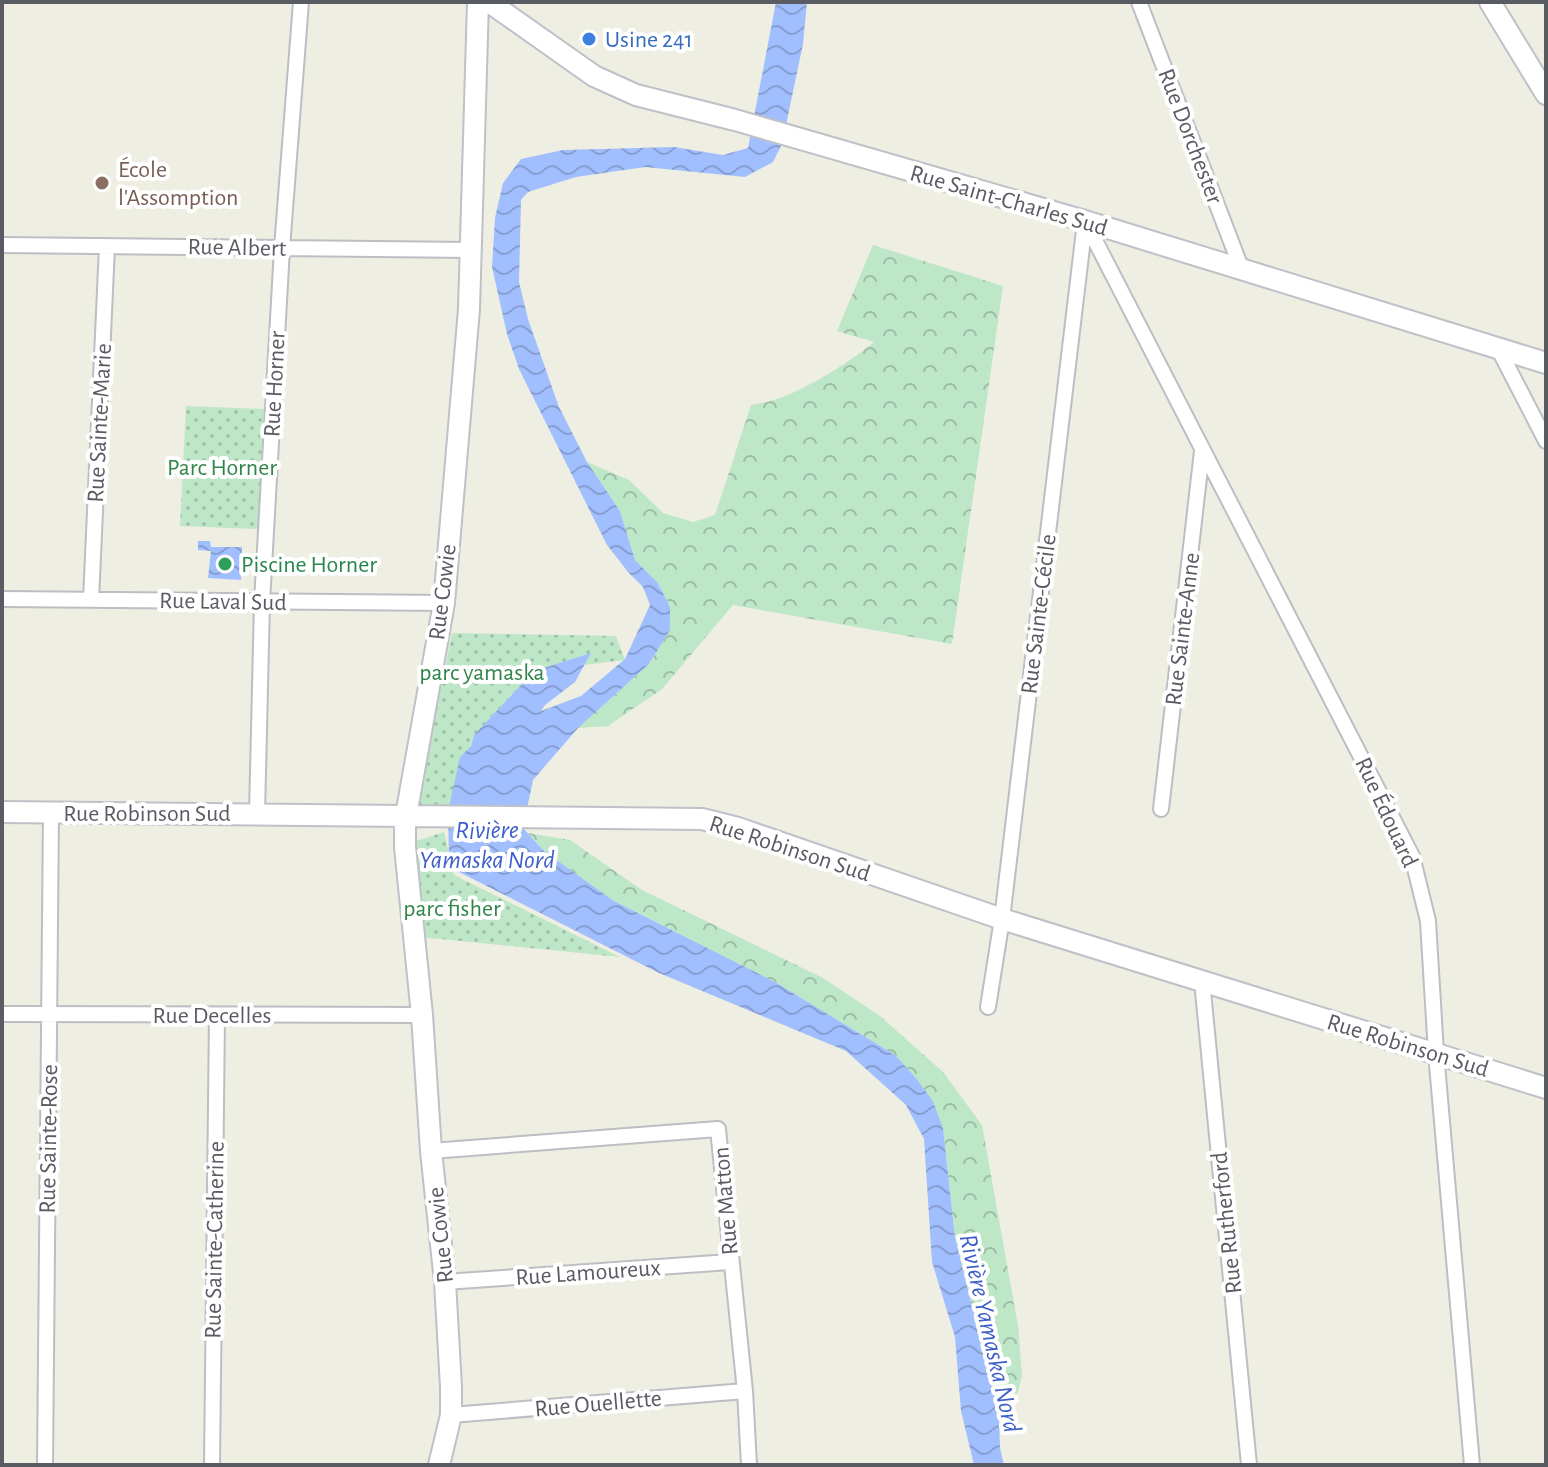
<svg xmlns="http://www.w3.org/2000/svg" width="1548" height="1467" viewBox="0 0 1548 1467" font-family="'Alegreya Sans',sans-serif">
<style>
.forest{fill:url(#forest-crowns)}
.park{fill:url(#park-dots)}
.water{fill:url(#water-waves)}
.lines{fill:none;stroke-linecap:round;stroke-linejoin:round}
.street-casing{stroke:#bcbec4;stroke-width:18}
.secondary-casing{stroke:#bfc0c8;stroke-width:24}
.street{stroke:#fff;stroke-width:14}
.secondary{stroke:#fff;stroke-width:20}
.shop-dot{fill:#3f7fe0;stroke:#fff;stroke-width:3}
.education-dot{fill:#8d6e63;stroke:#fff;stroke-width:3}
.leisure-dot{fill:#2e9e5b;stroke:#fff;stroke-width:3}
.labels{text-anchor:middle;stroke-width:8;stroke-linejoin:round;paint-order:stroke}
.shop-label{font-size:24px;fill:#366cbe;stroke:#fff;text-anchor:start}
.street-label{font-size:24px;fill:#5a5c64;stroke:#fff}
.education-label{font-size:24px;fill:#785e54;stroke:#fff;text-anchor:start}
.park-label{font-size:24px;fill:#308549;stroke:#fff}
.leisure-label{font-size:24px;fill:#27864d;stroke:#fff;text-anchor:start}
.water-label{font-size:26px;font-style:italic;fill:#3e5fc9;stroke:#fff}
</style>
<defs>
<pattern id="forest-crowns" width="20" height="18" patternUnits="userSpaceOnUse" patternTransform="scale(2)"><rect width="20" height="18" fill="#bde7c7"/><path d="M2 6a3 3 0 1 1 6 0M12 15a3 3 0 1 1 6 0" fill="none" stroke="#9dbea5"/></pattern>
<pattern id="park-dots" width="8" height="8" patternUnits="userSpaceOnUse" patternTransform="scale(2)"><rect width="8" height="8" fill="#bde7c7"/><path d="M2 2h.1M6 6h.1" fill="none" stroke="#9dbea5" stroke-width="1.8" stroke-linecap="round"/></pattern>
<pattern id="water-waves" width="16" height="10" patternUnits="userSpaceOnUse" patternTransform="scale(2)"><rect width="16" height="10" fill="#a1bfff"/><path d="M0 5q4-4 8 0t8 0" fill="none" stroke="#869ed2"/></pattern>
</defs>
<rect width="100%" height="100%" fill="#eeeee2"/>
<!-- forest -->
<path class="forest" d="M873,245l130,41 -51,358 -219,-39 -71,84 -54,37 -30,2 71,-64 21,-34v-23l-12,-24 -23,-23 -15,-49 -33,-49 42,18 34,33 30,9 22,-7 36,-110c37,-3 94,-39 123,-63l-37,-11z
M528,833l42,7 72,50 181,88 57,38 63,56 39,53 36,201 4,50 -4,16 -19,24 -44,-179 -12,-109 -10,-27 -17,-23 -21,-23 -120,-73 -161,-81 -70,-50z"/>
<!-- park -->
<path class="park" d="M186,406l78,3 -5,120 -79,-3z
M452,633l164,3 9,24 -91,11 -60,64 -24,71 -34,2z
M444,832l10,43 166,82 -199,-20 -5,-96z"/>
<!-- water -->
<path class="water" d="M776,2h31l-4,42 -21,100 -9,18 -28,15 -100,-10 -69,10 -48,15 -7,8 -2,82 9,37 31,88 28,55 33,49 15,49 23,23 12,24v23l-21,34 -71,64 -45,52 -10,48 21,23 70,50 161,81 120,73 21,23 17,23 10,27 12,109 44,179 1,32 4,17h-30l-13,-54 -6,-74 -23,-75 -8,-123 -18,-34 -60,-54 -187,-78 -202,-102 -8,-11 -1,-48 12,-55 11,-11 3,-11 60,-64 57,-18 -16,29 -30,23 -4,6 40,-15 44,-37 25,-54 -7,-18 -15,-15 -21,-27 -88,-176 -12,-35 -15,-67 3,-49 8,-35 18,-24 42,-9 111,-3 49,8 25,-7z
M198,541h12l1,6h31l-1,33 -33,-2 3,-27 -13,-1z"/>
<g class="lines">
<!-- street casing -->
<g class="street-casing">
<path id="street" d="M1139,2l103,268
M1085,221l327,635 16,65 8,132 36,412
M2,245l470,5
M1498,348l48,93
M2,599l442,4
M91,600l16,-354
M1161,809l41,-358
M257,814l5,-212 20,-354 19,-246
M1202,981l47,484
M988,1007l14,-88 83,-697
M2,1014l420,1
M431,1151l287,-22 27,262 4,74
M445,1282l285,-20
M451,1415l294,-24
M45,1465l6,-652
M212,1465l5,-450"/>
</g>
<!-- secondary casing -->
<g class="secondary-casing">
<path id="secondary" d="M489,2l105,74 42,19 99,25 350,101 461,142
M1490,2l56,92
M2,812l700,7 36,9 264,91 544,169
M439,1465l12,-50v-28l-6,-105 -14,-131 -9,-136 -17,-168v-26l39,-218 25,-294 9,-307"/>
</g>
<!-- street -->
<use href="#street" class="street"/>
<!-- secondary -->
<use href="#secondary" class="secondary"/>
</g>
<!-- markers -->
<circle class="shop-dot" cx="589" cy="39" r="8"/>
<circle class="education-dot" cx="102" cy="183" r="8"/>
<circle class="leisure-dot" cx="225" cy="564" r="8"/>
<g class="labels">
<!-- shop labels -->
<g class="shop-label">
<text x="605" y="47">Usine 241</text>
</g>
<!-- street labels -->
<g class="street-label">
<text transform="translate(1191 136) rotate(69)" y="8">Rue Dorchester</text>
<text transform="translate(1009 200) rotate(16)" y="8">Rue Saint-Charles Sud</text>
<text transform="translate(237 247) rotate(1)" y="8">Rue Albert</text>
<text transform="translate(274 384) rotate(-87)" y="8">Rue Horner</text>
<text transform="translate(99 423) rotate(-87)" y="8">Rue Sainte-Marie</text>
<text transform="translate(442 592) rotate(-83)" y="8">Rue Cowie</text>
<text transform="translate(223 601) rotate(1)" y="8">Rue Laval Sud</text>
<text transform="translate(1038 614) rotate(-83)" y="8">Rue Sainte-Cécile</text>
<text transform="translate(1182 629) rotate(-83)" y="8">Rue Sainte-Anne</text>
<text transform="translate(1387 812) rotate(65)" y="8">Rue Édouard</text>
<text x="147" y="821">Rue Robinson Sud</text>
<text transform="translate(790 848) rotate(18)" y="8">Rue Robinson Sud</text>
<text x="212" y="1023">Rue Decelles</text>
<text transform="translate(1408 1045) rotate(17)" y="8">Rue Robinson Sud</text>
<text transform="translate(48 1139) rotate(-89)" y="8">Rue Sainte-Rose</text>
<text transform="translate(725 1201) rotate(-95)" y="8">Rue Matton</text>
<text transform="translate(1226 1223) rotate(-96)" y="8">Rue Rutherford</text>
<text transform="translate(440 1235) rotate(-96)" y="8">Rue Cowie</text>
<text transform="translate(214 1240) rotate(-89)" y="8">Rue Sainte-Catherine</text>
<text transform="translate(588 1272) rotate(-4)" y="8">Rue Lamoureux</text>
<text transform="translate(598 1403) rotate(-5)" y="8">Rue Ouellette</text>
</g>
<!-- education labels -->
<g class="education-label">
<text x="118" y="177">École<tspan x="118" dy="28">l'Assomption</tspan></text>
</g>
<!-- park labels -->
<g class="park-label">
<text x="222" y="475">Parc Horner</text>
<text x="482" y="680">parc yamaska</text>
<text x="452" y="916">parc fisher</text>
</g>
<!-- leisure labels -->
<g class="leisure-label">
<text x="241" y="572">Piscine Horner</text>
</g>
<!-- water labels -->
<g class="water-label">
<text x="487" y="838">Rivière<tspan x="487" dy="30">Yamaska Nord</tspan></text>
<text transform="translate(991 1333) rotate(77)" y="9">Rivière Yamaska Nord</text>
</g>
</g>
<!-- border -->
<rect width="1548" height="1467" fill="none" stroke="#5a5c64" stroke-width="8"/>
</svg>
